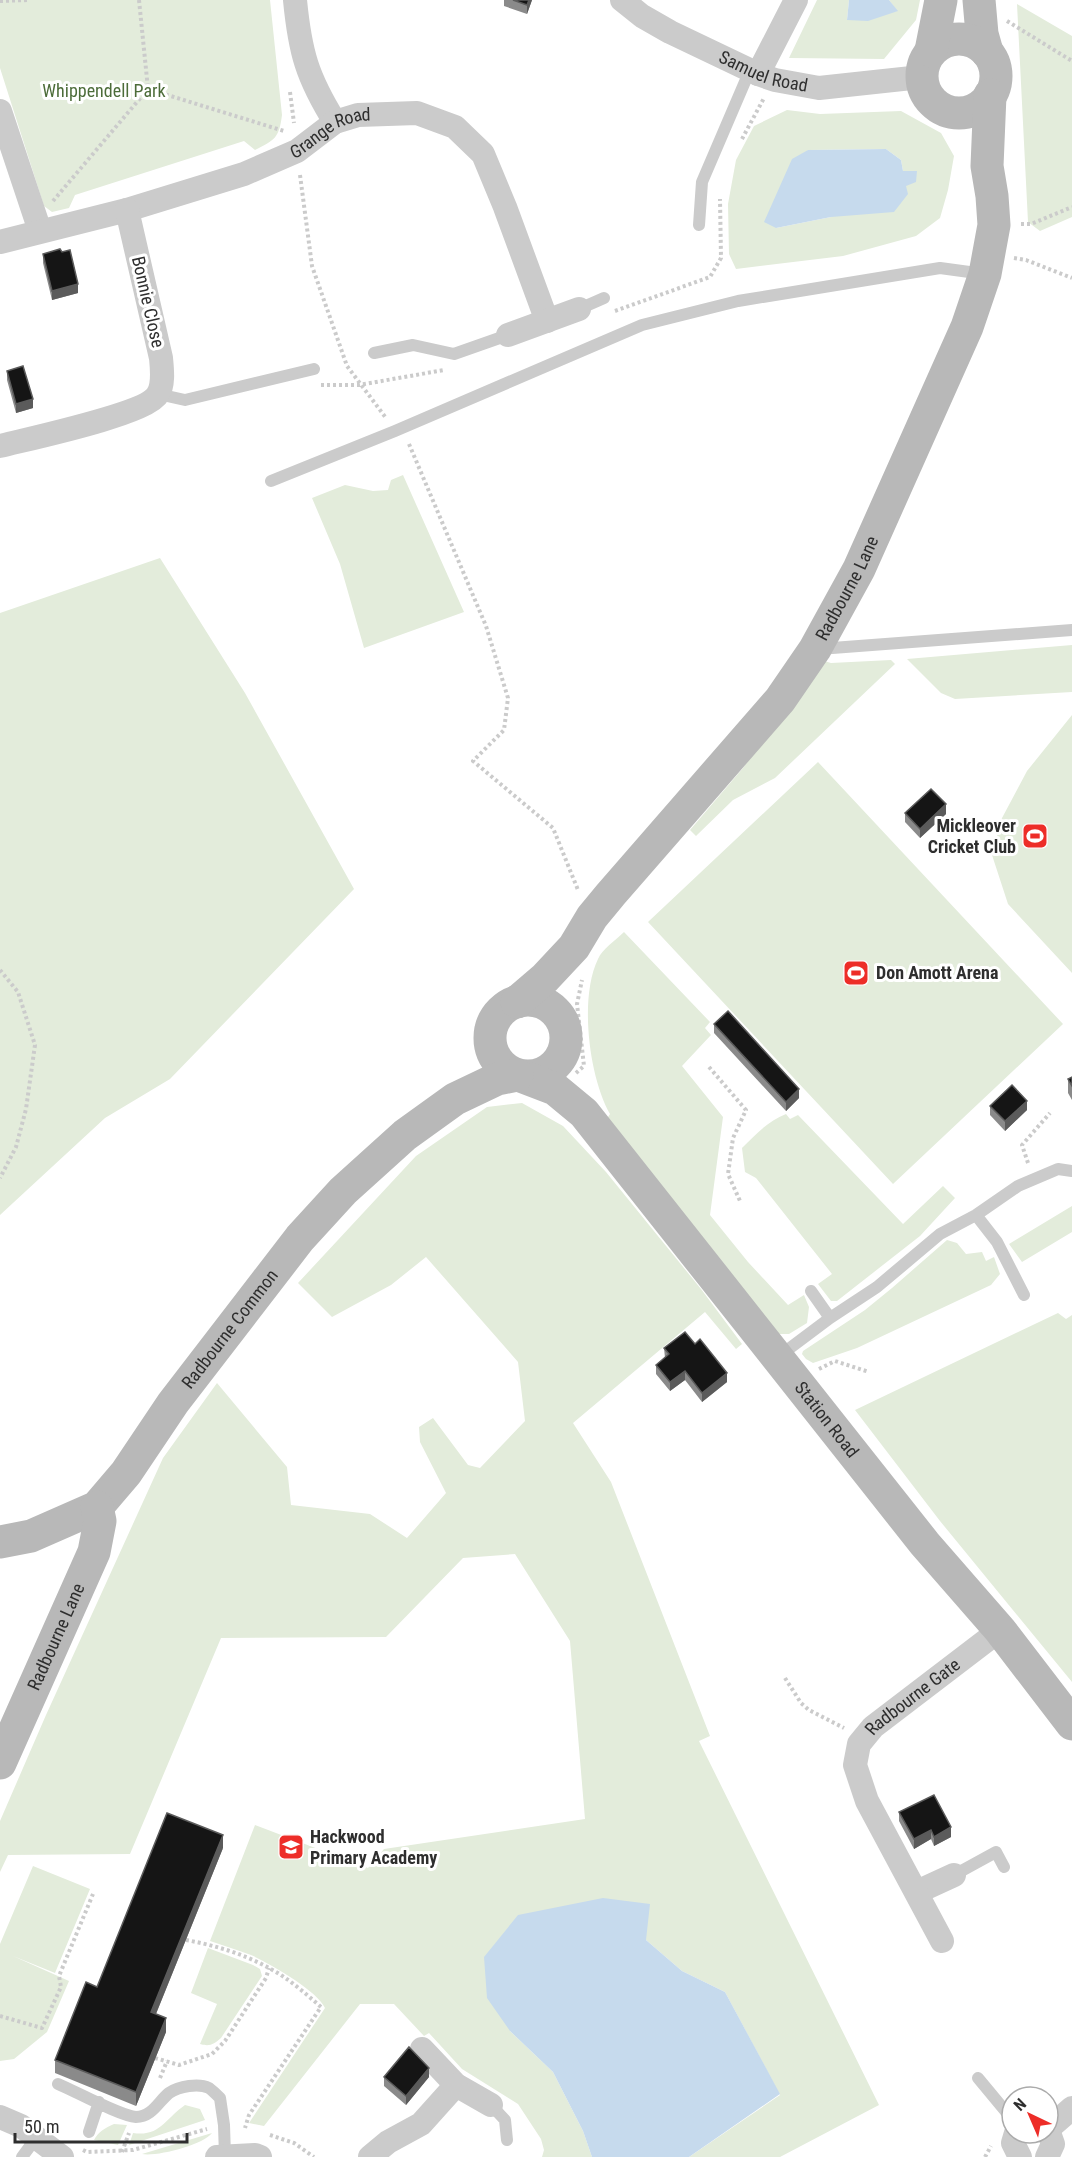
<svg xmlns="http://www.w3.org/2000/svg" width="1072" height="2157" viewBox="0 0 1072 2157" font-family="'Roboto Condensed',sans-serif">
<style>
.green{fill:#e3ecdb;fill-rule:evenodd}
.water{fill:#c6daed}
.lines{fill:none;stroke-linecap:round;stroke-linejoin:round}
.path{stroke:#cbcbcb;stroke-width:4;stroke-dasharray:3 3;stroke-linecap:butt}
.lane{stroke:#cbcbcb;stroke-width:12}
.street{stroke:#cbcbcb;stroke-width:24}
.secondary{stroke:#b8b8b8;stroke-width:33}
.wall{fill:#8a8a8a}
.shaded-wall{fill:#5b5b5b}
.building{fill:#151515;stroke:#5b5b5b;stroke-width:1.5}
.labels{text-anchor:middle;stroke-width:6;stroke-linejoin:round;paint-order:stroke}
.street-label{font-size:18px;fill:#2e2e2e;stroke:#fff}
.park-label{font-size:18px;fill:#4c6c39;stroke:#fff}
.poi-label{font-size:18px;font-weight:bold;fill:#2e2e2e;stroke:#fff;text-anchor:start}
</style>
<rect width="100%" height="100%" fill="#fff"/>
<!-- green -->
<path class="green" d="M0,0h270l12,115c-3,23 -7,25 -27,35l-11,-9 -169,54 -6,13 -17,4 -8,-6 -44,-138z
M817,0h32l-2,20 50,-9 -8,-11h31l-4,20 -32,39 -95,-1z
M1017,4l55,32v181l-32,14 -12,-9z
M787,110l33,4 81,-3 40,22 13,23 -6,34 -8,28 -24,18 -73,20 -107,13 -7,-15 -1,-50 8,-44 18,-34zM886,149l15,11 2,11 -72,46 -55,11 32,-78z
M403,475l61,137 -100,36 -24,-84 -28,-66 33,-13 28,6 15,-1 3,-10z
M160,558l85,135 109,196 -184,190 -65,39 -105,97v-602z
M1072,645v47l-117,7 -14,-6 -34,-34z
M821,660l10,3 60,-3 4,4 -120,114 -42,22 -37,36 -6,-6 53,-62z
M1072,715v258l-64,-69 -16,-49 10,-37 25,-47z
M818,762l245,262 -170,160 -245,-262z
M624,932l86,90 -5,6 6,7 -29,31 41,51 -13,98 38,47 40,43 16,-10 5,12 -2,16 -18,11h-14l-171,-211 6,-9c-21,-37 -31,-116 -12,-155 4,-10 18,-19 26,-27z
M522,1103l41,23 43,46 95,117 41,55 -6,5 -31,-37 -132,111 38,59 99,254 -11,5 180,364 -99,52h-91l91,-62 -55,-103 -43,-21 -36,-31 -136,91 43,41 30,59 9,26h-50l2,-7 -3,-11 -23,-35 -56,-35 -33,-36 -5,3 -30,-32h-34l-96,122 -15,-3 76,-115c-7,-17 -56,-45 -74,-53 -13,-5 -27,-9 -41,-14l45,-116 113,43 16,-19 201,-30 -15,-178 -55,-87 -52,4 -77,79 -165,1 -91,216 -122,1 -8,17v-51l46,-106 117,-257 54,-75 70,84 4,38 79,9 37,24 39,-45 -26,-51 -1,-15 14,-9 35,47 12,3 45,-47 -7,-59 -92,-105 -35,28 -59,32 -34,-34 118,-127 71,-49z
M786,1114l4,5 8,-4 105,109 40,-38 12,12 -35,38 -83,65h-6l-13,-17 14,-10 -76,-96 -11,-6 -3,-24c13,-13 26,-27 44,-34z
M1072,1206v26l-50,30 -13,-18z
M947,1240l10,3 9,11 16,-2 4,9 8,-4 6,17 -9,11 -134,63 -44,15 -7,-4 -4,-5 1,-3 62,-41 27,-22z
M1058,1313l8,6 6,-4v367l-132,-161 -85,-111z
M33,1866l57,23 -35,84 -42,-17 56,25 -22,51 -33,27 -14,2v-117z
M208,1948l45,17 7,4 2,7 -41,62c-7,6 -11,9 -21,6l17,-40 -26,-11z
M185,2105l15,4 5,11 -76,25 4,-12c27,4 32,-14 52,-28z
M114,2124l13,1 -9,20 -24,-5c4,-8 11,-12 20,-16z
M212,2133c-9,12 -56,24 -70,21z"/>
<!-- water -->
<path class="water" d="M849,0h40l9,11 -30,10 -21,-1z
M886,149l15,11 2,11h14l-1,11 -10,4 2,8 -14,18 -63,5 -55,11 -12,-6 28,-63 16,-9z
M603,1898l47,6 -4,36 36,31 43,21 55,102 -91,63h-97l-9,-26 -30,-59 -43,-41 -23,-33 -3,-41 34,-42z"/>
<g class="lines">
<!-- path -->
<path class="path" d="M139,0l9,89 136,42
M0,1l28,-1
M1007,21l65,40
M290,92l4,31
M742,139l22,-41
M300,175l12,91 35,100 39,52
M53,201l95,-112
M1021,224h10l41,-17
M1014,258l12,2 46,18
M615,311l95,-34 11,-19 -1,-59
M321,385h38l85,-15
M409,444l77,182 22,72 -4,32 -31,31 80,67 25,62
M0,970l18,22 17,53 -9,64 -10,38 -16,31
M709,1067l37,43 -13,28 -5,36 12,27
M576,1073l8,-7 -7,-62 5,-24
M1028,1163l-6,-18 28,-32
M819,1369l16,-8 34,11
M785,1678l16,25 8,7 35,18
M186,1940c28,5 58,14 83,28 19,10 36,25 52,39l-72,108 -4,13
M0,2016l42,12 19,-41 -2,-11 34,-82
M155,2058l24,7 33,-11 13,-13 41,-63 3,-10
M160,2078l7,-17
M270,2135l24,8 20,14
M83,2150l4,2 46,-2 74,-21
M122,2152l7,-19
M985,2157l6,-11"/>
<!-- lane -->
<path class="lane" d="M699,225l3,-43 48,-112
M579,309l25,-11
M374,353l39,-8 41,9 54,-19
M158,394l27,6 129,-31
M271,481l124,-50 247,-106 96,-24 202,-33 44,6
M819,649l253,-19
M976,1215l21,27 27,53
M811,1291l19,27
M778,1357l52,-39 47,-31 63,-53 36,-19 42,-29 40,-17 14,2
M954,1875l42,-23 8,15
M978,2078l34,41
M58,2084c17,7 62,32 78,33 16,0 22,-15 33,-24 10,-7 30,-10 40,-5 4,3 8,7 11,10l4,27 1,31
M491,2105l14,15 2,20
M89,2132l10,-30
M22,2157l14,-19"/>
<!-- street -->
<g class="street">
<path d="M295,0c5,52 12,77 40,122"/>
<path id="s1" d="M622,0l20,16 28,16 88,42 17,6 44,8 102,-11"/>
<path d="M758,74l38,-74"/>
<path d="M0,111l40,120"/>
<path id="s2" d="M0,242l127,-32 117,-36 53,-23 38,-29 23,-7 59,-2 38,14 28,27 22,53 42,114"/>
<path d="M508,335l71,-26"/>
<path d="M0,446c27,-7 147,-32 158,-52 6,-10 4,-25 3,-36l-34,-148"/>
<path d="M917,1892l37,-17"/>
<path id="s3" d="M942,1941l-75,-140 -12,-36 4,-21 14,-17 127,-97"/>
<path d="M422,2049l34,36 35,20"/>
<path d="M0,2117l21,9 41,31"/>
<path d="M1048,2129l24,-21"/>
<path d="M1016,2133l-3,10 7,14"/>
<path d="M217,2157l38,-2 5,2"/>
<path d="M370,2157l18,-15 33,-18 35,-39"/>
<path d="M1047,2157l6,-13 -5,-14"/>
</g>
<!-- secondary -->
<g class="secondary">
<path d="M979,0l3,34 5,18"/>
<circle cx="959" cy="76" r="37"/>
<path d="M931,51l10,-51"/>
<circle cx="528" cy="1038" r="38"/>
<path id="s4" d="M517,1002l28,-24 29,-31 18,-30 19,-23 169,-194 35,-51 44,-80 108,-242 18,-53 9,-49 -2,-29 -5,-30 3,-71"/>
<path id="s5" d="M521,1076l34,13 29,24 341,431 75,86 72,94"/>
<path id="s6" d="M0,1542l31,-6 66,-29 29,-34 47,-70 127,-165 43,-47 62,-56 50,-36 42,-20 20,-4"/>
<path id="s7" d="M0,1763l94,-211 6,-31 -3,-14"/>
</g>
</g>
<!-- wall -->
<path class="wall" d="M504,0h28l-5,14 -23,-8z
M43,254l35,39 -26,7 -9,-37z
M7,371l26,37 -17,5 -9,-33z
M905,813l41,1 -26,24 -15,-16z
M714,1024l85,74 -13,13 -72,-78z
M1072,1077v23l-4,-7v-14z
M990,1106l37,4 -22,21 -15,-16z
M664,1348l63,34 -25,20 -17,-22 -15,11 -14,-17v-9l9,-7z
M899,1812l52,25 -17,9 -3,-7 -17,10 -15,-28z
M223,1848l-67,166 10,18 -30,74 -81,-33v-13l42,-73z
M384,2077h45l-23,28 -22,-19z"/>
<!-- shaded-wall -->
<path class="shaded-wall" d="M529,0h3l-5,14v-9z
M78,284v9l-26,7v-9z
M33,399v9l-17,5v-9z
M946,804v10l-26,24v-9z
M799,1089v9l-13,13v-9z
M1027,1101v9l-22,21v-10z
M685,1371v9l-15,11v-9z
M727,1373v9l-25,20v-9z
M951,1827v10l-17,9v-9z
M931,1830v9l-17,10v-10z
M223,1835v13l-72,178v-14z
M166,2018v14l-30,74v-14z
M429,2068v9l-23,28v-9z"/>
<!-- building -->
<path class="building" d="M513,0h16l-2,5z
M60,249l2,3 8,-2 8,34 -26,7 -9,-37z
M23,366l10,33 -17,5 -9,-33z
M931,789l15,15 -26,25 -15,-16z
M728,1011l71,78 -13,13 -72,-78z
M1072,1077v9l-4,-7z
M1012,1085l15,16 -22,20 -15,-15z
M685,1332l10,12 5,-5 27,34 -25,20 -17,-22 -15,11 -14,-17 13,-11 -5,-6z
M934,1795l17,32 -17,10 -3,-7 -17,9 -15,-27z
M167,1813l56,22 -72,177 15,6 -30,74 -81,-32 31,-78 11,5z
M409,2047l20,21 -23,28 -22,-19z"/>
<!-- icons -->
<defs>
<g id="stadium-square" transform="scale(1.35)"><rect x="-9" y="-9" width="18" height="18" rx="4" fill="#ed2d28" stroke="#fff"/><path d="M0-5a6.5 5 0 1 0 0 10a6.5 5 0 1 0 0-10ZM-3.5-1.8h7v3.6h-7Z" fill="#fff"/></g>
<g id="school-square" transform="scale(1.35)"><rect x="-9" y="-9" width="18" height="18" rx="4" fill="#ed2d28" stroke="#fff"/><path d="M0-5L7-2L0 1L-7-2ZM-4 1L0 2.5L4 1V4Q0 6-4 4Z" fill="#fff"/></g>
</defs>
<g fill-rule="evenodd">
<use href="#stadium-square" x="1035" y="836"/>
<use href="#stadium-square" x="856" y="973"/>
<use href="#school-square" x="291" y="1847"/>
</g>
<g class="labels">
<!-- street labels -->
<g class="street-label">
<text dy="6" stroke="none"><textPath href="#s1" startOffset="160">Samuel Road</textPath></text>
<text dy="6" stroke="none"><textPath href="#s2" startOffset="350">Grange Road</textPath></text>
<text transform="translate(148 302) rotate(77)" y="6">Bonnie Close</text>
<text dy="6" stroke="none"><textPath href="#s4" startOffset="532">Radbourne Lane</textPath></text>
<text dy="6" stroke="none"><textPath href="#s6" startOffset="326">Radbourne Common</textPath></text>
<text dy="6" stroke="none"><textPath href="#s5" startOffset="465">Station Road</textPath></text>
<text dy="6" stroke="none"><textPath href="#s7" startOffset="138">Radbourne Lane</textPath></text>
<text dy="6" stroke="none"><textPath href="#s3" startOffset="290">Radbourne Gate</textPath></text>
</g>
<!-- park labels -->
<g class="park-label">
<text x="104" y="97">Whippendell Park</text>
</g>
<!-- poi labels -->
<g class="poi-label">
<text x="1016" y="832" text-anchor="end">Mickleover<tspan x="1016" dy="21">Cricket Club</tspan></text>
<text x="876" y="979">Don Amott Arena</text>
<text x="310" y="1843">Hackwood<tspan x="310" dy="21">Primary Academy</tspan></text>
</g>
</g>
<!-- north arrow -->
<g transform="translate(1030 2115) rotate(316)"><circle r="28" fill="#ffffff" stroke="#ababab" stroke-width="1.5"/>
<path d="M0-4.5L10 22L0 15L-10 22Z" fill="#ed2d28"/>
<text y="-9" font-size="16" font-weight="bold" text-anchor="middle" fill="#2e2e2e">N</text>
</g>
<!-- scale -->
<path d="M15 2133v9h172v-9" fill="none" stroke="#2e2e2e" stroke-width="3"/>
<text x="24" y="2133" font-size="18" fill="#2e2e2e" stroke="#ffffff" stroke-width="4.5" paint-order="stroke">50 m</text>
</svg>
